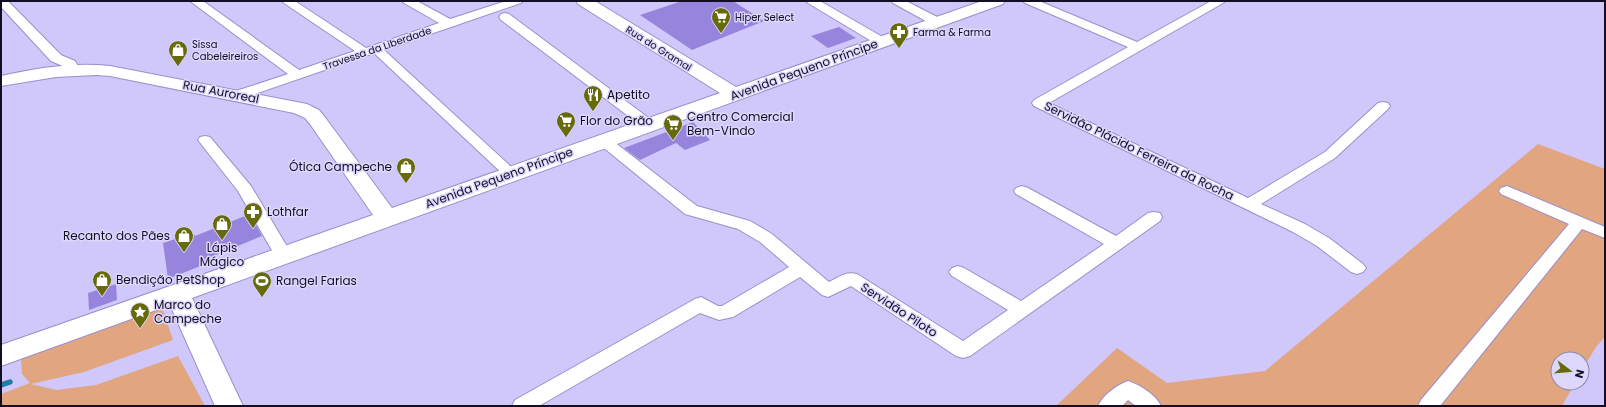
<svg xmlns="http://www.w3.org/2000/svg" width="1606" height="407" viewBox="0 0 1606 407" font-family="Poppins,sans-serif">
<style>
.green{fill:#e1a580}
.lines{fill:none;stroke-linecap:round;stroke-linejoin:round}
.stream{stroke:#207da6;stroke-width:5.5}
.building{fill:#9784dc}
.street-casing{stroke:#9a8fca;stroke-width:2}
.secondary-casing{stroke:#9a8fca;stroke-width:2}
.street{fill:#fff;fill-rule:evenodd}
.secondary{fill:#fff;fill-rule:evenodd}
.labels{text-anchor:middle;stroke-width:3;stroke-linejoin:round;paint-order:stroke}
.far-poi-label{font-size:10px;fill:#130e24;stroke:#ddd7fd;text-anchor:start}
.far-street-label{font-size:10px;fill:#130e24;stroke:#ddd7fd}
.street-label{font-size:12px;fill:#130e24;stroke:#ddd7fd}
.poi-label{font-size:12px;fill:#130e24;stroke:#ddd7fd;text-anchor:start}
</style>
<rect width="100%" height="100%" fill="#d0c8fa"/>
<!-- green -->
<path class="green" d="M1538,144l67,25v168l-9,10 -14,23v-11h-24v24h17l-13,23h-506l61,-58 50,35 98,-12z
M162,307l11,33 -89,32 -53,12 25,6 40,-5 82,-29 27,50h-204v-12l29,-11 -8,-9 -1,-15z"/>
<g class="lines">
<!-- stream -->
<path class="stream" d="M1,385l9,-3"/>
</g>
<!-- building -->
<path class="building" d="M682,1h51l31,20 -72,29 -52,-35z
M839,27l17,11 -28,10 -17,-12z
M693,122l17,18 -25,10 -9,-7 -36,17 -16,-12z
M250,214l12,22 -56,23 2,4 -40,16 -5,-36 30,-10 2,3z
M116,284l1,16 -28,10 -1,-17z"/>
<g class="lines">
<!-- street casing -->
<g class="street-casing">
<path id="street" d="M1,1h7l53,54 14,6 4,7 -1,3h-10l-3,-4 -14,-6 -50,-54z
M190,1h13l96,69 56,-19 -74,-50h14l71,47 73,-25 -35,-20 -2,-2h15l33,18 56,-18h17l-2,2 -137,47 135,124 -3,3 -5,2 -5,-2 -132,-124 -131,45h-10l-2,-3 2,-3 55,-18z
M806,1h14l66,38 2,3 -2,3h-8l-70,-42z
M891,1h15l35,18 2,3 -2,3h-8l-40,-22z
M1023,1h16l98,41 74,-41h14l-2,2 -174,100 199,95 77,-46 53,-49 5,-1 5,1 2,3 -2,3 -53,49 -74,46 44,20 24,14 34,26 3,4 -3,4 -6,2 -6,-2 -34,-26 -24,-14 -259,-126 -2,-3 2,-3 94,-53 -103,-44z
M505,13l4,1 145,108 2,3 -2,3 -5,1 -5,-1 -143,-108 -2,-3 2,-3z
M205,136l5,1 41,49 41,69 -3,4 -6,2 -6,-2 -39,-68 -40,-51 2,-3z
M604,137l5,1 88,68 53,15 22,13 57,48c10,-5 17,-11 28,-8l106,67 45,-31 -56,-34 -3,-4 3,-4 6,-2 6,2 57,33 83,-57 -88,-50 -2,-3 2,-3 6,-2 6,2 88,48 32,-23 6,-1 6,1 2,4 -2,4 -190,135 -7,2 -7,-2 -105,-70 -23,11 -6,-2 -22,-18 -67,40 -14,3 -19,-7 -161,93h-27l3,-6 180,-101 6,-2 17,9h4l67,-39 -29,-25 -22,-13 -53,-15 -86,-70 -2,-3 2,-3z
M1507,186l98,41v11l-23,-9 -142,177h-22l3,-6 148,-176 -68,-30 -2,-3 2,-3z
M1128,381c12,4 28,14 33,25h-25l-8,-6 -6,6h-24c5,-11 19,-21 30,-25z"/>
</g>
<!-- secondary casing -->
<g class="secondary-casing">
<path id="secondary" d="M576,1h19l141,86 246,-86h23l-2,3 -811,294 51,108h-28l-45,-101 -169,61v-21l372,-130 -63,-91 -5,-6 -11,-5 -184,-37 -14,-1 -40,2 -55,9v-10c36,-8 72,-14 109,-10l197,38 12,6 5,6 68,92 328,-115 -142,-89z"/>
</g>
<!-- street -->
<use href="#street" class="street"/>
<!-- secondary -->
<use href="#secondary" class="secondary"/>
</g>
<!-- icons -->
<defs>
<g id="supermarket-pin" transform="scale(1)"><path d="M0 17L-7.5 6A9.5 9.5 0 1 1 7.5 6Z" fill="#666a0a" stroke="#ddd7fd"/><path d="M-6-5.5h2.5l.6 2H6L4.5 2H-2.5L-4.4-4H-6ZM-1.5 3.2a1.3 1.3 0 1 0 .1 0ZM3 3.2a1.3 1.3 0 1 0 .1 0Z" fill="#fff"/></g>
<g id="pharmacy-pin" transform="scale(1)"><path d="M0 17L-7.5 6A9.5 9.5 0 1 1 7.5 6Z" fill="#666a0a" stroke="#ddd7fd"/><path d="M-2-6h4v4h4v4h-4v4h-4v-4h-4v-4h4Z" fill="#fff"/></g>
<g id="shop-pin" transform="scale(1)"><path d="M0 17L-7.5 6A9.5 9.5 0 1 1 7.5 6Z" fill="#666a0a" stroke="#ddd7fd"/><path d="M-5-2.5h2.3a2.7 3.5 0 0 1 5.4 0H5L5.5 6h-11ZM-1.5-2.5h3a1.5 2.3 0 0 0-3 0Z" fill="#fff"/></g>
<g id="restaurant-pin" transform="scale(1)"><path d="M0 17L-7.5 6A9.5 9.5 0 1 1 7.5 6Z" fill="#666a0a" stroke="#ddd7fd"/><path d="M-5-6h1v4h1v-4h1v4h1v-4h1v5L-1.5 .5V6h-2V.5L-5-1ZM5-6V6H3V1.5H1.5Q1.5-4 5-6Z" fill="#fff"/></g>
<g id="stadium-pin" transform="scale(1)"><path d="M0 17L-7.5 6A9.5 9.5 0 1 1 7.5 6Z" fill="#666a0a" stroke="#ddd7fd"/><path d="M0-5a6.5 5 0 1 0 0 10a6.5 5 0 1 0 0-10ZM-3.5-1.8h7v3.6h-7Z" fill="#fff"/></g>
<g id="sight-pin" transform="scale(1)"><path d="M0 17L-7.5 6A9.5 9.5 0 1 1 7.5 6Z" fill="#666a0a" stroke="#ddd7fd"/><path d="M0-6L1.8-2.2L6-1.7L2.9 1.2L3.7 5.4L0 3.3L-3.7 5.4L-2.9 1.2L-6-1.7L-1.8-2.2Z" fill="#fff"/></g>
</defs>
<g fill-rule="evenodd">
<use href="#supermarket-pin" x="721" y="17"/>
<use href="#pharmacy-pin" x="899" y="32"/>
<use href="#shop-pin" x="178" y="50"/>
<use href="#restaurant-pin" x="593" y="95"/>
<use href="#supermarket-pin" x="566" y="121"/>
<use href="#supermarket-pin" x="673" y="124"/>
<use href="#shop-pin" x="406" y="167"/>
<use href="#pharmacy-pin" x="253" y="212"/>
<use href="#shop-pin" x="222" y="224"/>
<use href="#shop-pin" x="184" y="236"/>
<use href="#shop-pin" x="102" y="280"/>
<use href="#stadium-pin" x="262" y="281"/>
<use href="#sight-pin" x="140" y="312"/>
</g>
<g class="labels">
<!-- far-poi labels -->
<g class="far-poi-label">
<text x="735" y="21">Hiper Select</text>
<text x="913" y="36">Farma &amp; Farma</text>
<text x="192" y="48">Sissa<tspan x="192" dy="12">Cabeleireiros</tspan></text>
</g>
<!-- far-street labels -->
<g class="far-street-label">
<text transform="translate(377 48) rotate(-19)" y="4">Travessa da Liberdade</text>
<text transform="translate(659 48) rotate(32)" y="4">Rua do Gramal</text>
</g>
<!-- street labels -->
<g class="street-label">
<text transform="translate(804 70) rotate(-20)" y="4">Avenida Pequeno Príncipe</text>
<text transform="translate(221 92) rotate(11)" y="4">Rua Auroreal</text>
<text transform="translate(1139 151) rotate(26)" y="4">Servidão Plácido Ferreira da Rocha</text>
<text transform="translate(499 178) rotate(-20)" y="4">Avenida Pequeno Príncipe</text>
<text transform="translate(899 310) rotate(33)" y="4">Servidão Piloto</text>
</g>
<!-- poi labels -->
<g class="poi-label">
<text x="607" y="99">Apetito</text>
<text x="687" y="121">Centro Comercial<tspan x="687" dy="14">Bem-Vindo</tspan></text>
<text x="580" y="125">Flor do Grão</text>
<text x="392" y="171" text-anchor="end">Ótica Campeche</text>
<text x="267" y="216">Lothfar</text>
<text x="170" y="240" text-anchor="end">Recanto dos Pães</text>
<text x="222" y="252" text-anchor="middle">Lápis<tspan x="222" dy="14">Mágico</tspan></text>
<text x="116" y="284">Bendição PetShop</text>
<text x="276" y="285">Rangel Farias</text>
<text x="154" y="309">Marco do<tspan x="154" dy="14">Campeche</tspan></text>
</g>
</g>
<!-- border -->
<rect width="1606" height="407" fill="none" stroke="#130e24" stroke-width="4"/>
<!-- north arrow -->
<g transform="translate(1570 371) rotate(106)"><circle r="19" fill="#ddd7fd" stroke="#8c87a6"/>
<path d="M0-3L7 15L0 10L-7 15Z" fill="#666a0a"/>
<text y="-6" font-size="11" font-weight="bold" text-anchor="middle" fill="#130e24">N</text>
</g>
</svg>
